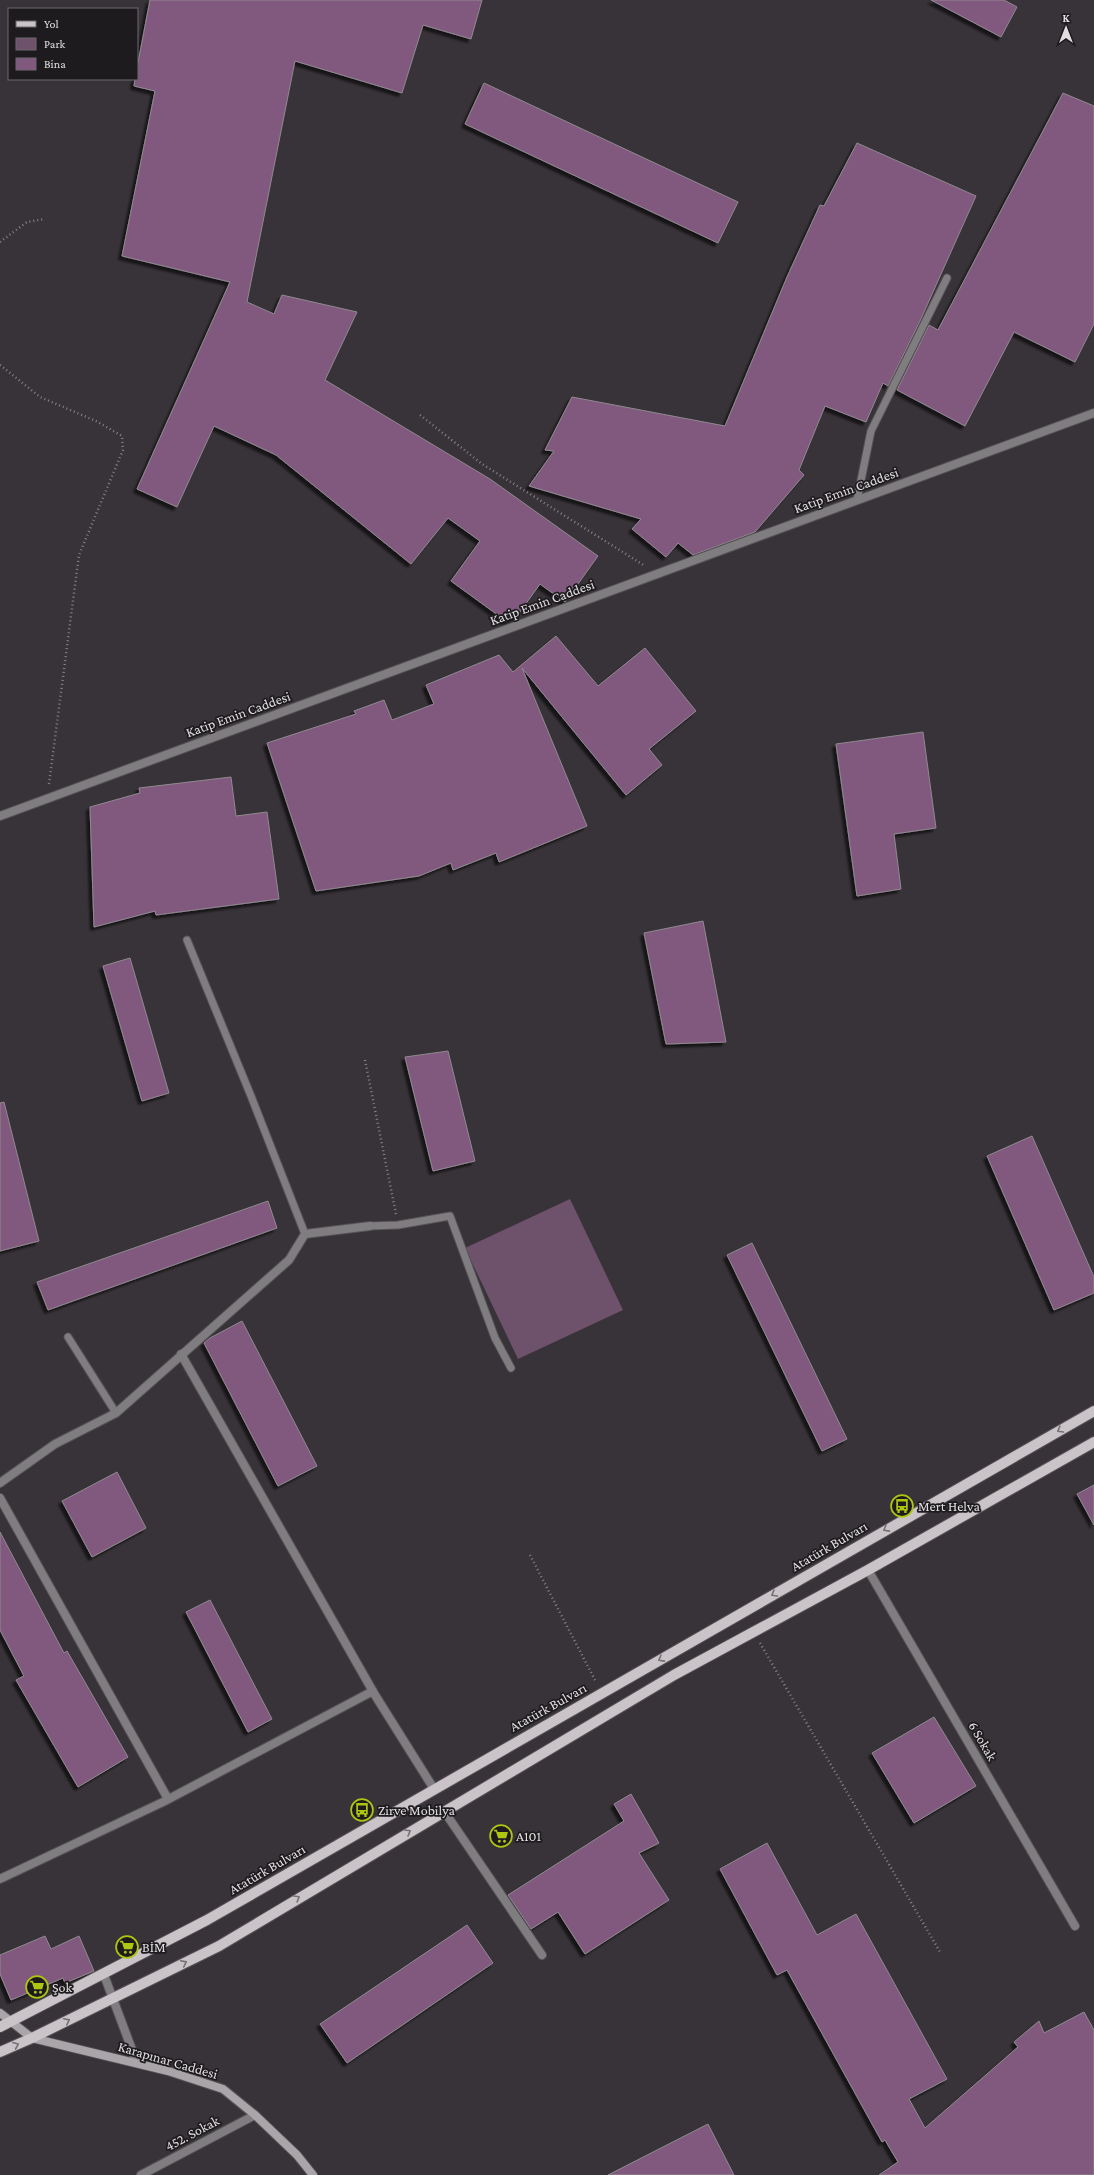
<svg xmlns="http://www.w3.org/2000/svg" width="1094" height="2175" viewBox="0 0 1094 2175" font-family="'Crimson Pro',serif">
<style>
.green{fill:#6e516b}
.building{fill:#81587e;stroke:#908a90;filter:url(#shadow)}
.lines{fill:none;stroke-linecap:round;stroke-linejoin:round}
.lane-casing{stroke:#565256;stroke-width:9}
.street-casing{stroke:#565256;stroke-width:10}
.secondary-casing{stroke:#565256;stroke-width:10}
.primary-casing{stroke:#565256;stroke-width:12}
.path{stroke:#868286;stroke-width:2.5;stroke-dasharray:1 3;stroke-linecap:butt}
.lane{stroke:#7f7d7f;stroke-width:7}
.street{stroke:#7f7d7f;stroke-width:8}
.secondary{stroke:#a9a5a9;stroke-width:8}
.primary{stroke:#cac4c9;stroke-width:10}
.oneway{stroke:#747074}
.labels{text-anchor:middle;stroke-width:3.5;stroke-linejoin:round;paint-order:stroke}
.street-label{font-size:14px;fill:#e1dee1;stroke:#1e1b1e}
.poi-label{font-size:14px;fill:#e1dee1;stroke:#1e1b1e;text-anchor:start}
</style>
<defs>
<filter id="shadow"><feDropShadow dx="-3.5" dy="3.5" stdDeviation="1" flood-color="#0009"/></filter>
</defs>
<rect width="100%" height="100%" fill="#383338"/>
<!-- green -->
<path class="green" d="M570,1199l53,111 -105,49 -53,-111z"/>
<!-- building -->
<path class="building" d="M150,0h332l-11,39 -48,-14 -21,68 -107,-32 -48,241 27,12 8,-19 75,17 -32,68 165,99 108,77 -33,46 -25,-18 -23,32 -11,5 -55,-40 29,-40 -32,-23 -37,46 -135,-109 -62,-29 -37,81 -40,-18 93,-207 -108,-26 33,-165 -21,-5 1,-7h2v-11z
M931,0h73l13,7 -16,30z
M484,83l254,119 -20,41 -253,-119z
M1063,93l31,13v218l-19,38 -61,-30 -49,94 -68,-36 32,-65 9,5z
M857,143l119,53 -56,125 -32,65 -5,-3 -17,39 -41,-16 -26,64 5,5 -49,57 -62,23 -15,-12 -12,14 -34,-28 9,-10 -112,-33 25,-35 -9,-1 27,-53 153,29 62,-149 33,-72 4,1z
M556,636l42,50 47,-38 51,63 -47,38 13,16 -36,30 -104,-127 65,158 -88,36 -3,-9 -43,17 -2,-7 -32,13 -103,15 -49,-148 89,-29 -2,-3 30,-11 8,20 42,-16 -8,-19 73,-30 14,17z
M923,732l13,96 -42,6 7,55 -44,7 -21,-152z
M231,777l5,39 31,-4 12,87 -123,16 -1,-4 -61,16 -4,-120 50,-14 -1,-5z
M703,921l23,121 -60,2 -22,-111z
M130,958l39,135 -27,8 -39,-135z
M448,1051l27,110 -42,10 -28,-114z
M4,1102l35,139 -39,10v-148z
M1032,1136l62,141v16l-40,17 -67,-154z
M268,1201l9,27 -229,82 -11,-28z
M752,1243l95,196 -25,12 -95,-196z
M242,1321l75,145 -39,20 -74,-143 6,-5z
M117,1472l29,56 -54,29 -30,-56z
M1094,1485v40l-17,-31z
M0,1532l64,121 3,-2 61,106 -50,30 -62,-107 8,-4 -24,-46z
M210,1600l62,119 -24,13 -62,-120z
M934,1717l42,69 -62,37 -42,-70z
M631,1794l28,49 -20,10 30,47 -84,54 -27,-42 -27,17 -23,-34 116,-74 -10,-17z
M767,1843l50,92 39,-21 91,165 -38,20 16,29 93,-81 -4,-5 25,-21 5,12 40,-21 10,18v145h-215l19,-13 -13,-22 -3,2 -95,-172 -10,5 -57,-106z
M467,1925l26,38 -146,100 -27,-39z
M45,1936l6,13 28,-13 15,35 -29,12 -2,-5 -52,22 -11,-26v-19z
M708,2124l26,51h-126l49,-25z"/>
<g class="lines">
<!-- lane casing -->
<g class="lane-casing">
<path id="lane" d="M857,500l14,-69 76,-153
M187,940l64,156 54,138
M370,1226l28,-1 52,-9 45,122 16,30
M68,1337l48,76"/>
</g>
<!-- street casing -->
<g class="street-casing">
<path id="street" d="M0,816l1094,-403
M181,1354l194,341 59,94
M0,1483l55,-39 61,-31 173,-153 16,-26 65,-8
M0,1498l168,301
M868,1570l207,356
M444,1811l98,144
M0,1879l163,-77 210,-111
M104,1975l33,88
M141,2175l114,-60"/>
</g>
<!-- secondary casing -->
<g class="secondary-casing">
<path id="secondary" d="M0,2013l32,25 136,33 55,18 32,26 42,40 16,20"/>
</g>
<!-- primary casing -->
<g class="primary-casing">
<path id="primary" d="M0,2027l207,-107 887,-509
M0,2052l32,-14 187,-92 455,-271 194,-105 226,-128"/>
</g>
<!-- path -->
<path class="path" d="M0,242l27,-20 18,-3
M0,365l40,32 56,24 26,15 1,14 -44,105 -30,229
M420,415l62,49 163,102
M365,1060l31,154
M530,1555l66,127
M760,1643l180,309"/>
<!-- lane -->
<use href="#lane" class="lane"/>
<!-- street -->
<use href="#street" class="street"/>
<!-- secondary -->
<use href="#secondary" class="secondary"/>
<!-- primary -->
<use href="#primary" class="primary"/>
</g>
<!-- one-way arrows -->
<defs><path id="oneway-chevron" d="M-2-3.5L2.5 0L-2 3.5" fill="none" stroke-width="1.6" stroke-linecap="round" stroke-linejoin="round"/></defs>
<g class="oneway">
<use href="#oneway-chevron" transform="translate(1060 1430) rotate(150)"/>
<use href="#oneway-chevron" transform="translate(886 1529) rotate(151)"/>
<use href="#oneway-chevron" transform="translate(774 1594) rotate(150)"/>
<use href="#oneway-chevron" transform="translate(661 1659) rotate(151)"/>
<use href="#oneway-chevron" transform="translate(408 1832) rotate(-30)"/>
<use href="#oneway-chevron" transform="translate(297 1898) rotate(-31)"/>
<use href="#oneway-chevron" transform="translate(184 1963) rotate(-26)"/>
<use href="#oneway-chevron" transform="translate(67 2021) rotate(-26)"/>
<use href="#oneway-chevron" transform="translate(16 2045) rotate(-23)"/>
</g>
<!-- icons -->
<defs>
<g id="bus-ring" transform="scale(1.15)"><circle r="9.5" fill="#1e1b1e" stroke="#acc612" stroke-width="1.5"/><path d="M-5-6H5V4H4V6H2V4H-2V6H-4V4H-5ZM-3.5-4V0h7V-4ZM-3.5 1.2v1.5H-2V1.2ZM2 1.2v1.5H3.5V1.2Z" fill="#acc612"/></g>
<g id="supermarket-ring" transform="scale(1.15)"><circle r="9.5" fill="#1e1b1e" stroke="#acc612" stroke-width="1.5"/><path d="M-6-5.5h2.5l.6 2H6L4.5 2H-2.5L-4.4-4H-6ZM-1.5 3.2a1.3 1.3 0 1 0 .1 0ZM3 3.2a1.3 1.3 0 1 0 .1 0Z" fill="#acc612"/></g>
</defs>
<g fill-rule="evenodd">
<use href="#bus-ring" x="902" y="1506"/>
<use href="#bus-ring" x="362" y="1810"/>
<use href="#supermarket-ring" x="501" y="1836"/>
<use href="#supermarket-ring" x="127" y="1947"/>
<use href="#supermarket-ring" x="37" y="1987"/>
</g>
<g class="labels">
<!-- street labels -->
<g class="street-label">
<text transform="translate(846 490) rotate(-20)" y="5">Katip Emin Caddesi</text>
<text transform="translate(542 602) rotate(-20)" y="5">Katip Emin Caddesi</text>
<text transform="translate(238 714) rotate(-20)" y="5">Katip Emin Caddesi</text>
<text transform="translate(829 1546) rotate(-30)" y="5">Atatürk Bulvarı</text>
<text transform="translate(548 1707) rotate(-29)" y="5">Atatürk Bulvarı</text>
<text transform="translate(983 1741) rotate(60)" y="5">6 Sokak</text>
<text transform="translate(267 1869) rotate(-30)" y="5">Atatürk Bulvarı</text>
<text transform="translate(168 2060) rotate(16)" y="5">Karapınar Caddesi</text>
<text transform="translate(192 2133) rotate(-28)" y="5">452. Sokak</text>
</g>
<!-- poi labels -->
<g class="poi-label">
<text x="918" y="1511">Mert Helva</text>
<text x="378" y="1815">Zirve Mobilya</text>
<text x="516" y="1841">A101</text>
<text x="142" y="1952">BİM</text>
<text x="52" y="1992">Şok</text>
</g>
</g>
<!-- legend -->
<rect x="8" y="8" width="130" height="72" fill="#1e1b1e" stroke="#6c696c"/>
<rect x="16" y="21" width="20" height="6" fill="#cac4c9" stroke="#6c696c"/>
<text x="44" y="28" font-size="12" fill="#e1dee1">Yol</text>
<rect x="16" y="38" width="20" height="12" fill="#6e516b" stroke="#6c696c"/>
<text x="44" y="48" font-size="12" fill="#e1dee1">Park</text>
<rect x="16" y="58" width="20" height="12" fill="#81587e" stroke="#6c696c"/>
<text x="44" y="68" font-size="12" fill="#e1dee1">Bina</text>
<!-- north arrow -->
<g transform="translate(1066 28)" stroke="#1e1b1e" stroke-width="3" paint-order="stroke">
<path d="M0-3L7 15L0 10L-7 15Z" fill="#e1dee1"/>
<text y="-6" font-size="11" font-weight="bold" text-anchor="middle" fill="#e1dee1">K</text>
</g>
</svg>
